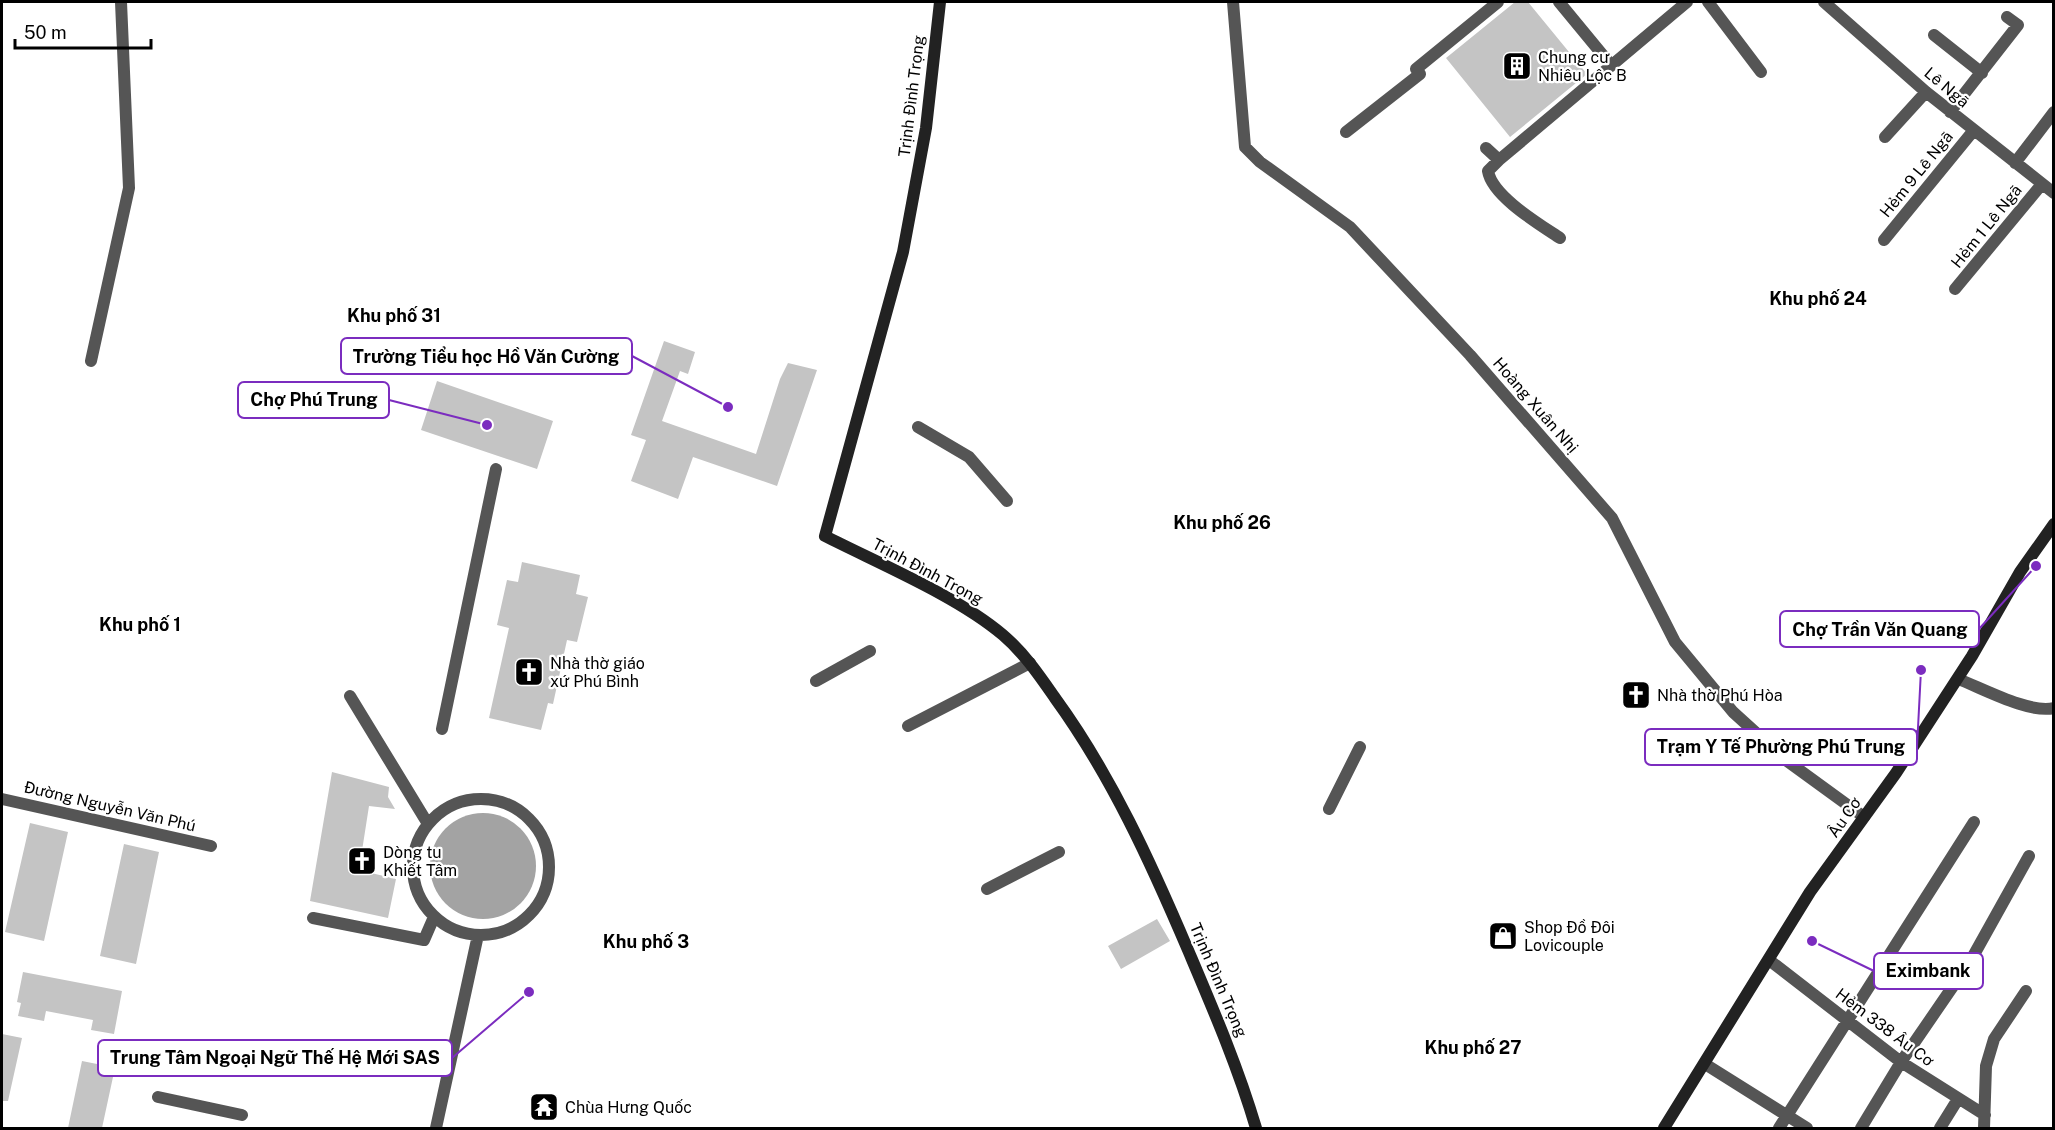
<svg xmlns="http://www.w3.org/2000/svg" width="2055" height="1130" viewBox="0 0 2055 1130" font-family="'Public Sans',sans-serif">
<style>
.water{fill:#a3a3a3}
.building{fill:#c4c4c4}
.lines{fill:none;stroke-linecap:round;stroke-linejoin:round}
.street{stroke:#555;stroke-width:12}
.secondary{stroke:#222;stroke-width:12}
.labels{text-anchor:middle;stroke-width:4.5;stroke-linejoin:round;paint-order:stroke}
.poi-label{font-size:16px;fill:#000;stroke:#fff;text-anchor:start}
.street-label{font-size:16px;fill:#000;stroke:#fff}
.neighbourhood-label{font-size:18px;font-weight:bold;fill:#000;stroke:#fff}
.leader{fill:none;stroke:#7b2cbf;stroke-width:2}
.callout-dot{fill:#7b2cbf;stroke:#fff;stroke-width:2}
.callout{fill:#fff;stroke:#7b2cbf;stroke-width:2}
.callout-label{font-size:18px;text-anchor:middle;font-weight:bold;fill:#000}
</style>
<rect width="100%" height="100%" fill="#fff"/>
<!-- water -->
<path class="water" d="M430 866a53 53 0 1 1 106 0a53 53 0 1 1-106 0Z"/>
<!-- building -->
<path class="building" d="M1515,2h13l59,72 -77,63 -64,-79z
M664,341l31,11 -7,22 -8,-3 -18,50 94,33 24,-75 8,-16 29,7 -40,116 -84,-29 -15,42 -47,-18 15,-41 -15,-5z
M437,381l116,40 -16,48 -116,-39z
M522,562l58,13 -4,19 12,3 -11,45 -10,-2 -14,64 -5,-1 -7,27 -52,-12 20,-90 -12,-3 10,-45 11,2z
M332,772l57,15 -1,10 7,12 -26,-3 -10,64 37,9 -8,39 -78,-17z
M30,823l38,9 -24,109 -39,-9z
M124,844l35,8 -23,112 -36,-8z
M1157,919l13,22 -49,28 -13,-23z
M23,972l99,19 -8,43 -23,-4 2,-10 -47,-9 -2,10 -26,-5 3,-13 -4,-1z
M2,1034l20,4 -14,63h-6z
M82,1061l25,5 -2,10 8,1 -11,51h-34z"/>
<g class="lines">
<!-- street -->
<path class="street" d="M1233,2l12,145 15,15 90,65 120,128 142,163 63,124 58,70 54,49 77,56
M1559,2l52,63
M1708,2l53,70
M1824,2l102,90 128,101
M1934,35l48,38
M1416,69l82,-67
M1950,112l68,-87 -11,-8
M1346,132l74,-58
M1885,137l41,-45
M1486,148l13,12 188,-158
M1499,160l-11,11c4,25 51,53 72,67
M2015,163l39,-51
M1884,240l90,-110
M1955,289l87,-105
M91,361l38,-173 -8,-186
M918,427l51,30 38,44
M1958,679c24,9 71,35 96,29
M816,681l54,-30
M350,696l78,128
M908,726l122,-63
M442,729l54,-260
M2,799l209,47
M413 867a68 68 0 1 1 136 0a68 68 0 1 1-136 0Z
M1329,809l31,-62
M987,889l72,-37
M313,918l111,22 10,-23
M1769,960l132,102 84,53
M1705,1064l102,64
M158,1097l84,18
M436,1128l42,-193
M1779,1128l195,-306
M1861,1128l40,-66 70,-102 58,-104
M1940,1128l18,-29
M1984,1128l2,-62 8,-27 32,-48"/>
<!-- secondary -->
<path class="secondary" d="M940,2l-14,126 -23,124 -78,284c55,28 132,60 178,99 21,18 36,40 52,63 56,77 96,165 133,252 25,59 50,117 68,178
M1664,1128l146,-236 86,-119 76,-117 48,-84 34,-48"/>
</g>
<!-- icons -->
<defs>
<g id="building-square" transform="scale(1.5)"><rect x="-9" y="-9" width="18" height="18" rx="4" fill="#000" stroke="#fff"/><path d="M-4-6H4V6H1V3H-1V6H-4ZM-2.5-4.3h1.7v1.8h-1.7ZM.8-4.3h1.7v1.8H.8ZM-2.5-1h1.7V.8h-1.7ZM.8-1h1.7V.8H.8Z" fill="#fff"/></g>
<g id="church-square" transform="scale(1.5)"><rect x="-9" y="-9" width="18" height="18" rx="4" fill="#000" stroke="#fff"/><path d="M-1.2-6h2.4v3.5h3.3v2.4h-3.3V6h-2.4V-.1h-3.3v-2.4h3.3Z" fill="#fff"/></g>
<g id="shop-square" transform="scale(1.5)"><rect x="-9" y="-9" width="18" height="18" rx="4" fill="#000" stroke="#fff"/><path d="M-5-2.5h2.3a2.7 3.5 0 0 1 5.4 0H5L5.5 6h-11ZM-1.5-2.5h3a1.5 2.3 0 0 0-3 0Z" fill="#fff"/></g>
<g id="temple-square" transform="scale(1.5)"><rect x="-9" y="-9" width="18" height="18" rx="4" fill="#000" stroke="#fff"/><path d="M0-6L5-2H3V0L6.5 2.5H4V6H1.5V3h-3V6H-4V2.5H-6.5L-3 0V-2H-5Z" fill="#fff"/></g>
</defs>
<g fill-rule="evenodd">
<use href="#building-square" x="1517" y="66"/>
<use href="#church-square" x="529" y="672"/>
<use href="#church-square" x="1636" y="695"/>
<use href="#church-square" x="362" y="861"/>
<use href="#shop-square" x="1503" y="936"/>
<use href="#temple-square" x="544" y="1107"/>
</g>
<g class="labels">
<!-- poi labels -->
<g class="poi-label">
<text x="1538" y="63">Chung cư<tspan x="1538" dy="18">Nhiêu Lộc B</tspan></text>
<text x="550" y="669">Nhà thờ giáo<tspan x="550" dy="18">xứ Phú Bình</tspan></text>
<text x="1657" y="701">Nhà thờ Phú Hòa</text>
<text x="383" y="858">Dòng tu<tspan x="383" dy="18">Khiết Tâm</tspan></text>
<text x="1524" y="933">Shop Đồ Đôi<tspan x="1524" dy="18">Lovicouple</tspan></text>
<text x="565" y="1113">Chùa Hưng Quốc</text>
</g>
<!-- street labels -->
<g class="street-label">
<text transform="translate(1947 87) rotate(40)" y="6">Lê Ngã</text>
<text transform="translate(911 96) rotate(-83)" y="6">Trịnh Đình Trọng</text>
<text transform="translate(1916 174) rotate(-51)" y="6">Hẻm 9 Lê Ngã</text>
<text transform="translate(1986 226) rotate(-51)" y="6">Hẻm 1 Lê Ngã</text>
<text transform="translate(1536 405) rotate(49)" y="6">Hoàng Xuân Nhị</text>
<text transform="translate(928 571) rotate(28)" y="6">Trịnh Đình Trọng</text>
<text transform="translate(110 806) rotate(13)" y="6">Đường Nguyễn Văn Phú</text>
<text transform="translate(1844 817) rotate(-55)" y="6">Âu Cơ</text>
<text transform="translate(1219 980) rotate(67)" y="6">Trịnh Đình Trọng</text>
<text transform="translate(1885 1027) rotate(37)" y="6">Hẻm 338 Âu Cơ</text>
</g>
<!-- neighbourhood labels -->
<g class="neighbourhood-label">
<text x="1818" y="305">Khu phố 24</text>
<text x="394" y="322">Khu phố 31</text>
<text x="1222" y="529">Khu phố 26</text>
<text x="140" y="631">Khu phố 1</text>
<text x="646" y="948">Khu phố 3</text>
<text x="1473" y="1054">Khu phố 27</text>
</g>
</g>
<!-- callouts -->
<path class="leader" d="M728 407L632 356M487 425L389 400M2036 566L1979 629M1921 670L1917 747M1812 941L1874 971M529 992L452 1058"/>
<g class="callout-dot">
<circle cx="728" cy="407" r="6"/>
<circle cx="487" cy="425" r="6"/>
<circle cx="2036" cy="566" r="6"/>
<circle cx="1921" cy="670" r="6"/>
<circle cx="1812" cy="941" r="6"/>
<circle cx="529" cy="992" r="6"/>
</g>
<g class="callout">
<rect x="341" y="338" width="291" height="36" rx="6"/>
<rect x="238" y="382" width="151" height="36" rx="6"/>
<rect x="1780" y="611" width="199" height="36" rx="6"/>
<rect x="1645" y="729" width="272" height="36" rx="6"/>
<rect x="1874" y="953" width="109" height="36" rx="6"/>
<rect x="98" y="1040" width="354" height="36" rx="6"/>
</g>
<g class="callout-label">
<text x="486" y="363">Trường Tiểu học Hồ Văn Cường</text>
<text x="314" y="406">Chợ Phú Trung</text>
<text x="1880" y="636">Chợ Trần Văn Quang</text>
<text x="1781" y="753">Trạm Y Tế Phường Phú Trung</text>
<text x="1928" y="977">Eximbank</text>
<text x="275" y="1064">Trung Tâm Ngoại Ngữ Thế Hệ Mới SAS</text>
</g>
<!-- border -->
<rect width="2055" height="1130" fill="none" stroke="#000000" stroke-width="6"/>
<!-- scale -->
<path d="M15 39v9h136v-9" fill="none" stroke="#000000" stroke-width="3"/>
<text x="24" y="39" font-size="18" fill="#000000" stroke="#ffffff" stroke-width="4.5" paint-order="stroke">50 m</text>
</svg>
